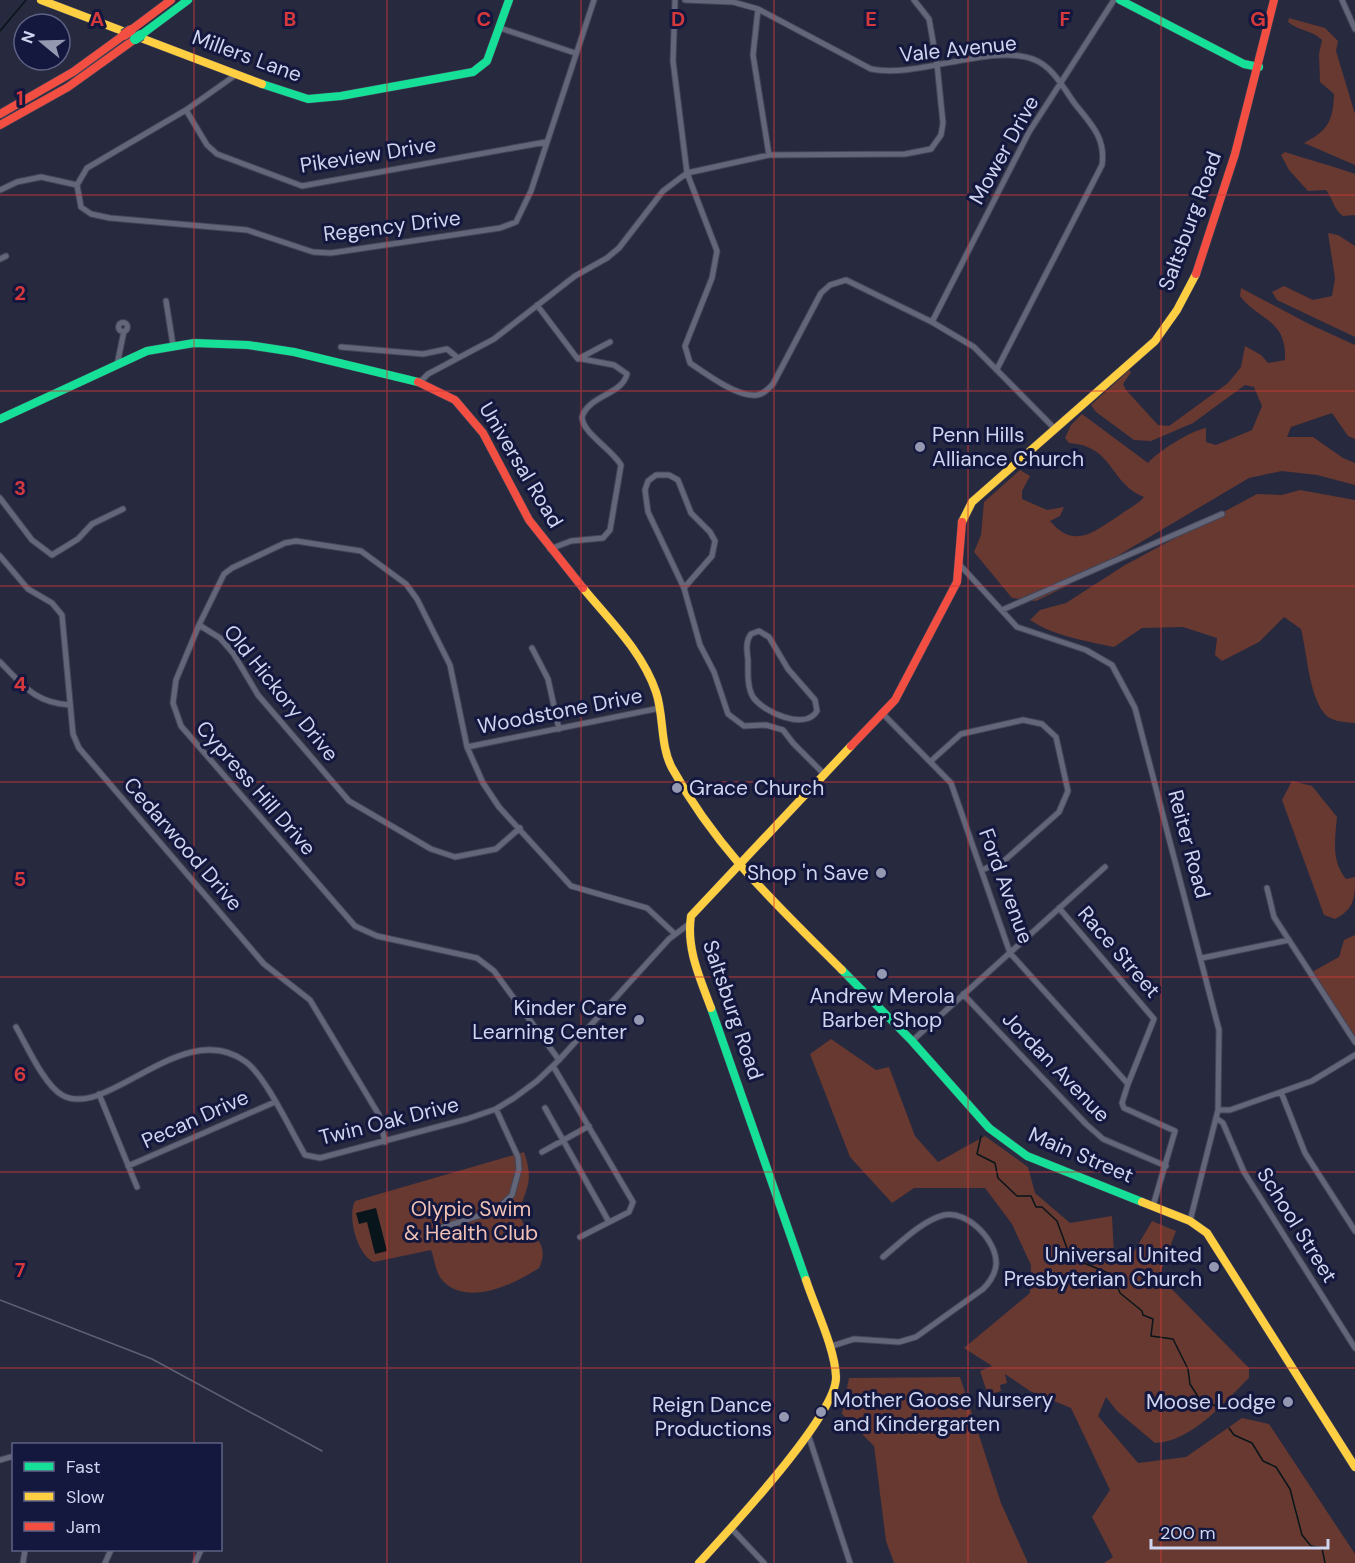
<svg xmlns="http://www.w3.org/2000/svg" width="1355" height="1563" viewBox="0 0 1355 1563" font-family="'DM Sans',sans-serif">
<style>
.green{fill:#673930}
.water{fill:#08151b}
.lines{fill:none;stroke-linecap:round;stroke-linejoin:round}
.stream{stroke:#08151b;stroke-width:1.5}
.street-casing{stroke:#444559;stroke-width:7}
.fast-casing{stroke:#444559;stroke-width:9}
.slow-casing{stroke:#444559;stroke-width:9}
.jam-casing{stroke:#444559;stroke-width:9}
.street{stroke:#636678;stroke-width:5}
.fast{stroke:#16e098;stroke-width:8}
.slow{stroke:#ffcf43;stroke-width:8}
.jam{stroke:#f24e42;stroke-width:8}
.rail{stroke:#5f6172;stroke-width:1.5}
.fast-bridge-casing{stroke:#444559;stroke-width:12;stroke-linecap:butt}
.jam-bridge-casing{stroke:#444559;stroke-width:12;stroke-linecap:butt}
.fast-bridge{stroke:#16e098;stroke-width:10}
.jam-bridge{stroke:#f24e42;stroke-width:10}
.grid{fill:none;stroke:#d5393c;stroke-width:1.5;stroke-opacity:0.55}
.poi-dot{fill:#9499b1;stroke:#14173e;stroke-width:2}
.labels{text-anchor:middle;stroke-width:6;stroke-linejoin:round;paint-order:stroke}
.street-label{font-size:21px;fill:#cfd5ef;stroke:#14173e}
.poi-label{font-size:21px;fill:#cfd5ef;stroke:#14173e;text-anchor:end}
.park-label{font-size:21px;fill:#f0c1b4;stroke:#14173e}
.grid-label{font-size:20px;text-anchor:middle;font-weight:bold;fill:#d5393c;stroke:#14173e;stroke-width:6;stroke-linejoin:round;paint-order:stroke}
</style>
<rect width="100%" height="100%" fill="#27293f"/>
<!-- green -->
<path class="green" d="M1289,18l36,10 13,13 -2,10 19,63v51l-51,-22c25,-13 29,-23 30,-49l-14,-12 -1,-28 3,-14c-10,-10 -23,-9 -34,-18z
M1285,152c23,8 46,13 70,22v41l-12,1c-9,-6 -10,-17 -17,-26l-18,1 -19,-21 -8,-15z
M1328,233l10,2 17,11v91l-78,-37 -5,-8 12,-6 29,14 19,-4 3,-18z
M1241,288l68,36 46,21v94l-7,-3 -16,-23 -41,14 -4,10h26l30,21 12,5v22l-38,-10 -35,-4 -33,7 -184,109 -29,14 -24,-3 -38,-46 7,-17 3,-33 36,-32 10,6 -8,15v8l25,11 17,-3 -4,9 -10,5c24,28 42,12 67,-4 9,-7 20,-12 27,-20 -35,-14 -30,-51 -75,-54l-4,-5 6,-13 11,-11 66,49c9,-11 44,-33 58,-35v14l10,3 36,-15 10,-24 -8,-19 -9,-2 -52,38 -42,18 -17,-1 -38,-28 -5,-7 38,-35 2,2 -8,12 3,6 32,35 11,1 59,-43 13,-16 4,-21 16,9 7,8 17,-3c2,-41 -26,-39 -45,-64z
M1300,490l55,10v223c-11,-1 -24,-1 -31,-10 -15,-19 -17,-60 -23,-84l-17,-12 -25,25 -37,19 -7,-6 2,-17 -34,-11 -41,1 -28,19c-28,-6 -60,-11 -84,-27l10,-10 26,-7 59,-38 132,-71 25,1z
M1292,781l20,5 25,31c-2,22 -6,44 9,62l9,-2c0,20 0,32 -20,42l-11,-4 -42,-115z
M1355,935v105l-45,-67 29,-16 5,-17z
M831,1039l45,31 13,-3 26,69 23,26 47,-26 43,31 7,26 35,30 42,-7 2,39h18l20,-34 24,10 -17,45 90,92v10c-26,25 -56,63 -94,65l-38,-32 -11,-14 -8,19 40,47 48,-6 56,-39 27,6 86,130v9h-251l9,-6 -21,-40 18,-27 -39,-82 -41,-17 -25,-17 2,9 -7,2 1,6 -13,4 -8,-24 12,-5 -28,-18 66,-55 1,-28 -19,-41 -27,-36h-71l-22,15 -42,-46 -40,-103z
M524,1152c4,11 7,24 3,36 -2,9 -8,18 -7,27 4,20 33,23 19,53 -24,16 -71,39 -96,13 -8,-9 -8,-21 -12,-31l-57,12c-17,-7 -27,-46 -19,-61z
M960,1377l41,126 27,60h-134l-8,-22 -12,-95 -32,-32 7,-36z"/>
<!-- water -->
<path class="water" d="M376,1208l11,43 -12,3 -8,-32 -8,2 -3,-11z"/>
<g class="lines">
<!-- stream -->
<path class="stream" d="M0,31l26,-31
M981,1136l-4,18 18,9 3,15 19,18h14l5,11h6l15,14 11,30 16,12 29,12 7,18 22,18 1,4 10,4 -2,17 22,3 15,30 2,15 12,19 12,2 5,4
M1229,1428l5,7 18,8 11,18 13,6 14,22 12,46 9,11 11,2 3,15"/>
<!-- street casing -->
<g class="street-casing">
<path id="street" d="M675,0l-2,61 14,112 30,78 -5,27 -27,68 5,17c15,10 48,35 67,32 7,-1 11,-6 16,-11l48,-91 9,-8 16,-5 86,42 42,25 81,82
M685,0l48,2 25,7 113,60c46,10 122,-27 164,-9 18,7 29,29 40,44 16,20 31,34 27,61l-105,204
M1342,0l13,29
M758,9l-5,46 16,100
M500,28l75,25
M237,74l-51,36 -99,58 -10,17 4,22 10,7 19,4 137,12 66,22 18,1 169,-25 16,-6 15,-31 63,-191
M186,110l21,35 10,9 85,32 244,-44
M0,190l17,-8 24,-5 36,8
M0,259l6,-3
M166,301l7,44
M537,305l40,53 37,7 13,9c-5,21 -38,21 -45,43 1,17 29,31 39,48l-11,65 -7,8 -32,3 -21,8
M932,322l97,-190 85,-132
M118.5 327a4.5 4.5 0 1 1 9 0a4.5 4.5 0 1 1-9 0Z
M341,347l82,7 24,-5 11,9
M578,359l32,-17
M117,365l7,-34
M420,382l8,-8 66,-35 81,-63 32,-18 12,-10 44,-57 24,-18 82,-18 136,-1 26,-5 10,-14 2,-12 -6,-59 -8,-45 -15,-19
M0,498l32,42 20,15 26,-16 14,-15 31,-15
M0,556l28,33 24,14 10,12 11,119 6,14 185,216 46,36 69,115 6,27
M960,565l57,62 69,23 26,15 23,43 84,322 -1,80 -28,111
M684,588l28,-32 3,-15 -5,-9 -19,-19 -13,-33 -9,-5h-13l-8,6 -3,9 3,22 36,76 16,57 14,27 14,42 16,12 22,-1 17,5 10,13 32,32
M1002,610l220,-96
M199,625l21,13 13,15 25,42 91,106 82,48 24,8 41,-8 24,-21
M759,631l10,6 19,32 27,31 2,11c-12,20 -54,1 -64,-14 -6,-10 -5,-25 -5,-37 -1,-9 -3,-18 3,-26z
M532,648l16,31 11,50
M0,662c24,24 35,41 70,43
M883,714l68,69 59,170 118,131 -6,19 2,5 51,23 -22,75
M467,747l193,-39
M931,761l30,-27 62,-14 19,4 14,13 12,54 -9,21 -54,48 -23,10
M1267,888l7,29 81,125
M1059,908l95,111 -26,65
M1202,958l87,-18
M963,994l123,130 17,15 63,27
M16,1027c10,17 28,58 46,68 44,26 122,-80 184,-33 20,15 45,69 59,93l15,3 147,-39 29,-10 18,-11 23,-17 22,-21 110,-121 20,-15
M912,1041l193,-174
M559,1060l-65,-89 -17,-13 -100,-22 -22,-10 -174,-200 -8,-23 3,-23 23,-55 25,-51 8,-6 53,-25 11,-2 65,10 45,33 11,15 33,66 17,82 16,36 16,24 72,79 76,22 28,26
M553,1066l80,136 -4,10 -49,25
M1281,1092l24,61 50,78
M99,1094l38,93
M545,1108l64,114
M1218,1110h12l82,-29 43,-26
M1216,1118l7,5 21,49 111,176
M542,1152l47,-26
M128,1166l147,-64
M441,1228l55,-18 16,-15 7,-26 -1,-12 -22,-48
M829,1347l25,-8 45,3 17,-5 67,-48c7,-7 12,-14 13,-24 2,-23 -28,-55 -52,-50 -21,5 -44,28 -61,42
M808,1434l42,129
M0,1460l14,-4
M731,1528l33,35
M23,1563l2,-13
M105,1563l6,-13
M195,1563l6,-13"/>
</g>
<!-- fast casing -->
<g class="fast-casing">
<path id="fast" d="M1120,0l124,64 15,3
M141,35l47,-35
M262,84l46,15 33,-3 132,-24 14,-11 22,-61
M0,419l147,-68 47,-8 54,2 46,7 124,30
M842,970l70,71 77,87 38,28 115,46
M711,1008l95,272"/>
</g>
<!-- slow casing -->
<g class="slow-casing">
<path id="slow" d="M41,0l221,84
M962,522l10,-20 183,-161 22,-31 19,-36
M583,588c27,33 59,63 73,104 8,23 4,54 16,76 45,82 104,136 170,202
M711,1008c-11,-30 -25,-59 -20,-92l160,-170
M1142,1202l48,19 17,12 148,234
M699,1563c29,-32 138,-148 137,-186 -1,-29 -21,-69 -30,-97"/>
</g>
<!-- jam casing -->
<g class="jam-casing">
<path id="jam" d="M131,30l40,-30
M0,114l73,-42 51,-37
M0,125l68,-38 67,-48
M1196,274l39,-120 39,-154
M418,382l37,18 28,33 46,87 54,68
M851,746l44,-46 62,-118 5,-60"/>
</g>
<!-- street -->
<use href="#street" class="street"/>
<!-- fast -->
<use href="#fast" class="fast"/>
<!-- slow -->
<use href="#slow" class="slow"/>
<!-- jam -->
<use href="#jam" class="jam"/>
<!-- rail -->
<path class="rail" d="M0,1300l152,59 170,92"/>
<!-- fast-bridge casing -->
<g class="fast-bridge-casing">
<path id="fast-bridge" d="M135,39l6,-4"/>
</g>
<!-- jam-bridge casing -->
<g class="jam-bridge-casing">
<path id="jam-bridge" d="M124,35l7,-5"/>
</g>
<!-- fast-bridge -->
<use href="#fast-bridge" class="fast-bridge"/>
<!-- jam-bridge -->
<use href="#jam-bridge" class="jam-bridge"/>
</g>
<!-- grid -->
<path class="grid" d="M194,0v1444M387,0v1563M581,0v1563M774,0v1563M968,0v1563M1161,0v1563M0,195h1355M0,391h1355M0,586h1355M0,782h1355M0,977h1355M0,1172h1355M0,1368h1355M194,1550v13"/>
<!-- markers -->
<g class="poi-dot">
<circle cx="920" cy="447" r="6"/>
<circle cx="677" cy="788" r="6"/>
<circle cx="881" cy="873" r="6"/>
<circle cx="882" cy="974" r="6"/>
<circle cx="639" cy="1020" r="6"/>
<circle cx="1214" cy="1267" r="6"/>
<circle cx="1288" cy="1402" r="6"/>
<circle cx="821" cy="1412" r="6"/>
<circle cx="784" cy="1417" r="6"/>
</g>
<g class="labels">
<!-- street labels -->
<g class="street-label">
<text transform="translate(958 49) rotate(-6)" y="7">Vale Avenue</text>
<text transform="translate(247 56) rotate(20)" y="7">Millers Lane</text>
<text transform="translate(1004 150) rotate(-61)" y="7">Mower Drive</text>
<text transform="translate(368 155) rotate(-9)" y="7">Pikeview Drive</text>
<text transform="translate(1190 221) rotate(-70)" y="7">Saltsburg Road</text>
<text transform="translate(392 226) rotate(-7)" y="7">Regency Drive</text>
<text transform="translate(521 465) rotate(59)" y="7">Universal Road</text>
<text transform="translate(281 693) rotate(51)" y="7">Old Hickory Drive</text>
<text transform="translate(560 711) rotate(-11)" y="7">Woodstone Drive</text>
<text transform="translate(256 788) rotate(49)" y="7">Cypress Hill Drive</text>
<text transform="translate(183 844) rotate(49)" y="7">Cedarwood Drive</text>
<text transform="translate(1189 844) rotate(75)" y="7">Reiter Road</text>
<text transform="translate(1006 886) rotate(70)" y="7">Ford Avenue</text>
<text transform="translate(1119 952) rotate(49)" y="7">Race Street</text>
<text transform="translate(733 1010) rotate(71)" y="7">Saltsburg Road</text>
<text transform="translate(1056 1067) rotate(46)" y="7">Jordan Avenue</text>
<text transform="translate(195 1119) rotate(-24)" y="7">Pecan Drive</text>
<text transform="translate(389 1121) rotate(-14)" y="7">Twin Oak Drive</text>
<text transform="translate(1081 1155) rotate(23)" y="7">Main Street</text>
<text transform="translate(1297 1225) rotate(58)" y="7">School Street</text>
</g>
<!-- poi labels -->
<g class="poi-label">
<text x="932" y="442" text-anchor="start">Penn Hills<tspan x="932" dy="24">Alliance Church</tspan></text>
<text x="689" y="795" text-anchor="start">Grace Church</text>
<text x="869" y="880">Shop 'n Save</text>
<text x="882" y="1003" text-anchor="middle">Andrew Merola<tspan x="882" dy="24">Barber Shop</tspan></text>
<text x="627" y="1015">Kinder Care<tspan x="627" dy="24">Learning Center</tspan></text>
<text x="1202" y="1262">Universal United<tspan x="1202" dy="24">Presbyterian Church</tspan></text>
<text x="833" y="1407" text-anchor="start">Mother Goose Nursery<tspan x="833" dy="24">and Kindergarten</tspan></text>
<text x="1276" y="1409">Moose Lodge</text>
<text x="772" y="1412">Reign Dance<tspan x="772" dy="24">Productions</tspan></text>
</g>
<!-- park labels -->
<g class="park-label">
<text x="471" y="1216">Olypic Swim<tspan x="471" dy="24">&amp; Health Club</tspan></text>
</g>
</g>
<g class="grid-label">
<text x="97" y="26">A</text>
<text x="290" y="26">B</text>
<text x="484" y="26">C</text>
<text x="678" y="26">D</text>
<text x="871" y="26">E</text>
<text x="1065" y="26">F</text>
<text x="1258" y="26">G</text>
<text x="20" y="105">1</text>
<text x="20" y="300">2</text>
<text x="20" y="495">3</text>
<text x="20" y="691">4</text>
<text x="20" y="886">5</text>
<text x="20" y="1081">6</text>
<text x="20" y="1277">7</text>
</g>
<!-- legend -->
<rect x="12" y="1443" width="210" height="108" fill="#14173e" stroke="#5f6385" stroke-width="1.5"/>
<rect x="24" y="1462" width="30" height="9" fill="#16e098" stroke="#5f6385" stroke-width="1.5"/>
<text x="66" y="1473" font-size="18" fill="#cfd5ef">Fast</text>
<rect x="24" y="1492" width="30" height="9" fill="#ffcf43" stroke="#5f6385" stroke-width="1.5"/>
<text x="66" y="1503" font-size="18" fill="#cfd5ef">Slow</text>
<rect x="24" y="1522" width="30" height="9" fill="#f24e42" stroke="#5f6385" stroke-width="1.5"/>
<text x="66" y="1533" font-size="18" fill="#cfd5ef">Jam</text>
<!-- north arrow -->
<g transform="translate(42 42) rotate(289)"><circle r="28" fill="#14173e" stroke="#5f6385" stroke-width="1.5"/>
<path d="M0-4.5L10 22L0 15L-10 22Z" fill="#9499b1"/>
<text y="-9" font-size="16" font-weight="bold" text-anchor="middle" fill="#cfd5ef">N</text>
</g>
<!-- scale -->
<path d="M1151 1539v9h177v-9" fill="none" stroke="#cfd5ef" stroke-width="3"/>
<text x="1160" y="1539" font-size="18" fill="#cfd5ef" stroke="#14173e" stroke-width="4.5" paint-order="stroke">200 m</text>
</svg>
